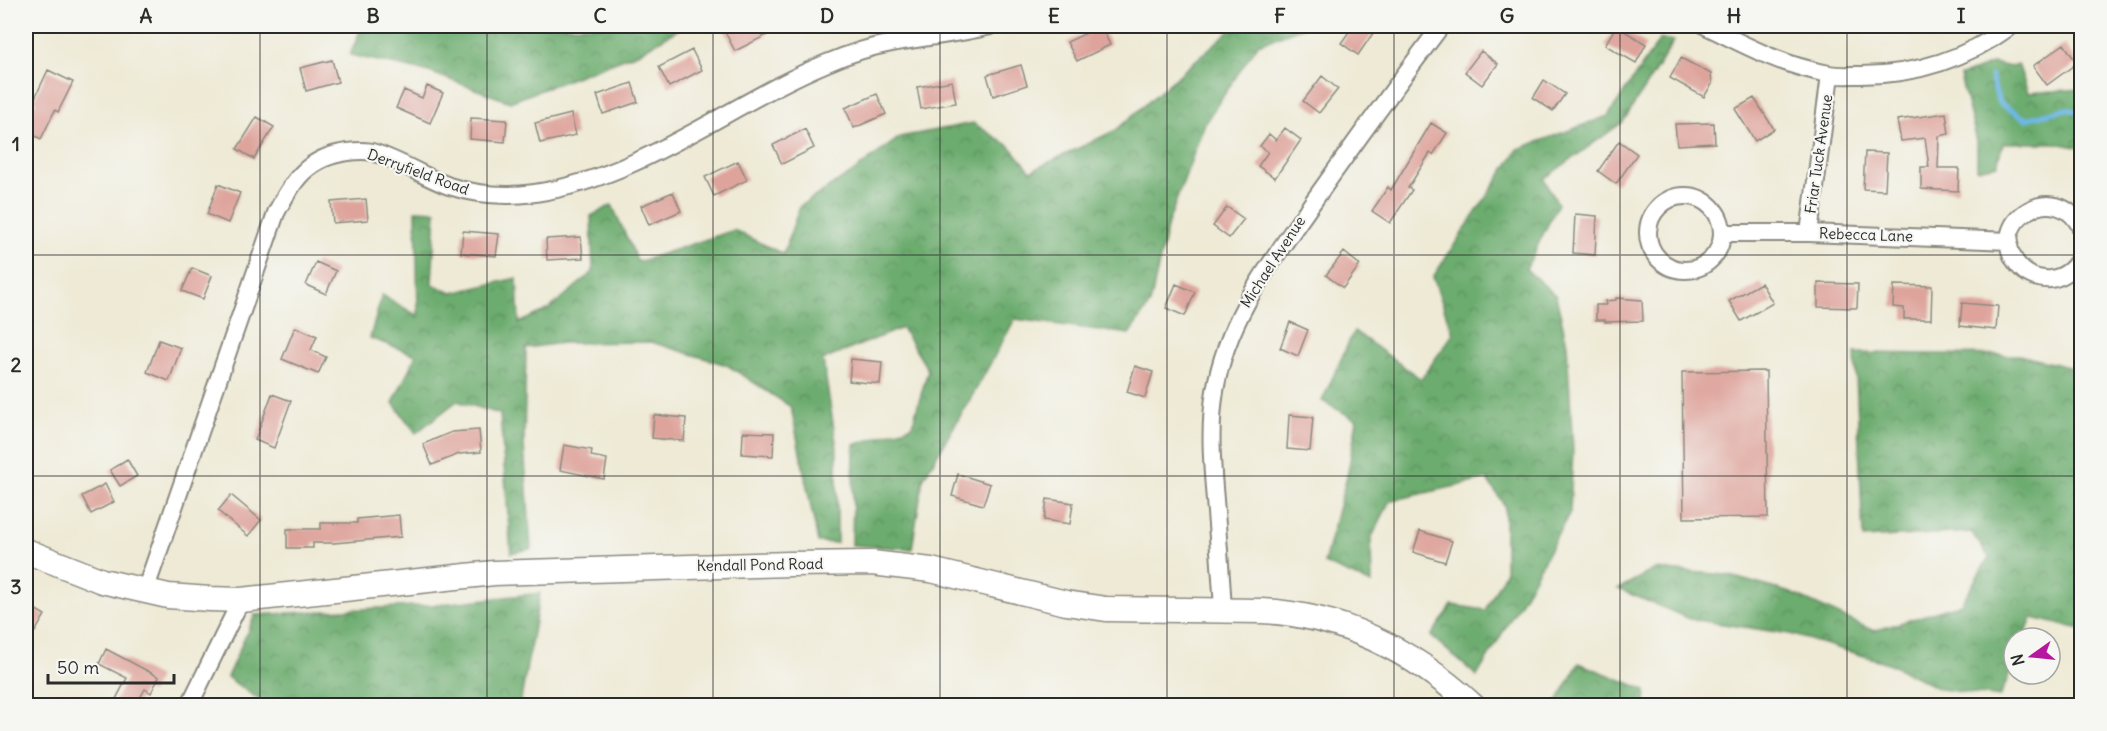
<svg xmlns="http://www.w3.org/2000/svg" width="2107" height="731" viewBox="0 0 2107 731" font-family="Delius,sans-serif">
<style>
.forest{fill:url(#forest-crowns);stroke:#4c6c4c;stroke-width:1.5}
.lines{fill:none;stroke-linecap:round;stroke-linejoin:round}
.stream{stroke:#6eb8e6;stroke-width:5}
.building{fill:#dea49c}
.street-casing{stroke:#8c8a80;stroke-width:20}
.secondary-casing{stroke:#8c8a80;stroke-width:27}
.street{stroke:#fff;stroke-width:16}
.secondary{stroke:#fff;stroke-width:24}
.grid{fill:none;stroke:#2b2b2b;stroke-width:1.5;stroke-opacity:0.55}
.labels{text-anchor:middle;stroke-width:4.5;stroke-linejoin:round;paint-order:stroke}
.street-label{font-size:15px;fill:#2b2b2b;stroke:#f6f6f2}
.neatline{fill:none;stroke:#2b2b2b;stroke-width:2}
.grid-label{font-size:20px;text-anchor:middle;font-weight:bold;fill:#2b2b2b}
</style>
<defs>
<pattern id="forest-crowns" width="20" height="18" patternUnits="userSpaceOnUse" patternTransform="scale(1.5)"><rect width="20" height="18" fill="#6cac6e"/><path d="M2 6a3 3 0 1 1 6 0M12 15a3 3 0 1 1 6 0" fill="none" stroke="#598c5b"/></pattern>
</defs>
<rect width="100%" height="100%" fill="#f6f6f2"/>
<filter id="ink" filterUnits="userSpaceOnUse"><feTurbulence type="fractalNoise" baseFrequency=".0167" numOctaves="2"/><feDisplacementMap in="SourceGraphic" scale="12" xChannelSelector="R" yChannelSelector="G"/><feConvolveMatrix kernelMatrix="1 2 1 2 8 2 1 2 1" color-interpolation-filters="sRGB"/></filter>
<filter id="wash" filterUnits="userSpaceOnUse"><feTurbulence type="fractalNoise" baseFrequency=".008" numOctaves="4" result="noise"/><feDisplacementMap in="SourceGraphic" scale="24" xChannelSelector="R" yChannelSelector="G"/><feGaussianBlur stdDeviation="1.35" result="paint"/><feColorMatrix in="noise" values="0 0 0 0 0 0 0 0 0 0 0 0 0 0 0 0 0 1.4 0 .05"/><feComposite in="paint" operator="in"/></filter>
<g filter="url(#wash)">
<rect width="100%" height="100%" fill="#eeead6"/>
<!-- forest -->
<path class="forest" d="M362,26h322l-44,26 -130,50 -81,-30 -79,-17z
M1235,26h71l-48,18 -53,79 -37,100 -18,81 -21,30 -114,-15 -37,67 -55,93 -11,70 -60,-4 2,-100 58,-19 16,-56 -26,-42 -79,32 14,88v95l-19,-1 -27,-135 -64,-42 -76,-23 -89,1 -36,5 -2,96 7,105 -20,4 -11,-139 -43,-13 -41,32 -23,-30 23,-48 -46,-17 12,-43 36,21 -2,-106 20,1 -4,73 20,9 65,-15 2,45 30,-14 44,-37 -2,-56 21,-11 26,57 96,-32 49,24 17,-48 50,-32 50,-37 73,-14 37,23 21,25 85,-41z
M1660,39l14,2 -51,81 -79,57 14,25 -32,65 30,27 11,48 6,105 -3,63 -41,76 -52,88 -46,-40 21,-31 33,5 20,-37v-67l-18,-27 -97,22 -19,38 1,45 -48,-21 24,-91 9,-52 -35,-19 32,-70 67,48 32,-45 -20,-57 85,-128 90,-33z
M1994,63l16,4 8,-3 10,29 53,-4v59l-25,-5h-53l-6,22 -20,4v-28l-17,-65z
M1855,353l164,2 62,15v259l-49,-11 -8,20h-10v25l-14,34 -60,-8 -52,-26 -98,-29 -100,-15 -72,-30 37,-20 72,6 64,18 83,38 87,-27 28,-47 -18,-25 -108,6z
M540,593l-20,112h-254l-39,-28 28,-62 177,-10z
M1579,663l67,27 -1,15h-90z"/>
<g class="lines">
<!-- stream -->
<path class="stream" d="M1991,76l8,27 27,16 39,-10 17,3"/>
</g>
<g id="blocks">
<!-- building -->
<path class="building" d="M722,26h40l5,9 -32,16z
M1101,26l9,19 -33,16 -10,-19z
M1353,26h25l-20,29 -17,-12z
M1616,26l30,18 -10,19 -31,-18z
M2064,44l13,19 -30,22 -14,-19z
M692,50l10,20 -33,17 -10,-20z
M1481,51l17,13 -16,21 -17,-13z
M1681,58l30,16 1,10 -8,13 -34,-19z
M332,60l6,22 -32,9 -6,-23z
M1021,65l6,20 -34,11 -6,-21z
M48,70l25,12 -15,30 -3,-2 -14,29 -15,-8v-9l10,-21 -2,-1z
M1322,76l16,13 -19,24 -16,-12z
M1544,80l21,14 -12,17 -20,-13z
M952,81l4,22 -35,6 -4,-22z
M632,83l6,19 -35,12 -6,-19z
M427,86l16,7 -13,30 -34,-15 8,-18 18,8z
M877,94l9,20 -32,14 -9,-20z
M1754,98l20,31 -19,12 -20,-32z
M1946,113l3,21 -10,2 -1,32h21l-1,23 -37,-2v-22h8l-4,-29 -24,3 -4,-21z
M571,114l5,21 -36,8 -5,-20z
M257,117l17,10 -20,32 -17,-10z
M471,118l36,2 -2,22 -35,-3z
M1431,123l16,10 -14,22 -3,-2 -22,35 4,2 -22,33 -18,-12 16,-24 3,3z
M1714,123l1,20 -38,2 -2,-21z
M1285,128l16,12 -26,38 -17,-12 10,-14 -8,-6 9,-12 7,6z
M805,129l9,19 -32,16 -9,-19z
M1619,141l18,13 -21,30 -18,-13z
M1865,152l22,1 -2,37 -22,-1z
M738,161l9,19 -33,16 -9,-19z
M218,184l22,9 -12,30 -21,-9z
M673,192l8,19 -32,14 -8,-19z
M366,199l2,21 -35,3 -2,-21z
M1227,207l17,12 -15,19 -16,-12z
M1575,214l22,2 -2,39 -22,-2z
M463,231l36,3 -3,22 -35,-3z
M581,237l2,21 -36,2 -1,-21z
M1344,252l16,13 -17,23 -17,-13z
M316,262l20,9 -10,23 -20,-9z
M192,268l20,8 -9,23 -21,-8z
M1761,283l12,20 -32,18 -12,-20z
M1818,283l40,1 -1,24 -39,-1z
M1176,284l19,8 -10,24 -19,-8z
M1894,285l38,1 -1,33h-27v-11l-11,-1z
M1616,298l26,2 1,21 -38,1v-2h-9v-15h10l-1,-4 11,-1z
M1962,303l36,3 -2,24 -36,-4z
M1290,322l18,8 -10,26 -18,-8z
M295,327l22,9 -6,14 15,7 -8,17 -36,-15z
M159,340l22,8 -12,33 -22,-9z
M851,359l31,3 -2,22 -31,-3z
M1135,366l18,6 -8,26 -18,-6z
M1766,371l2,146 -84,1 -2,-146z
M272,394l19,7 -17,47 -19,-8z
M654,415l32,3 -2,23 -32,-3z
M1289,415l24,2 -3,34 -23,-2z
M479,430l2,22 -22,2 -27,11 -9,-21 29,-12z
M743,432l31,1 -1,23 -31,-2z
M564,445l28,5 -1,6 16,3 -3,20 -44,-9z
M127,459l10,17 -17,10 -10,-16z
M958,474l32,10 -7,21 -31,-9z
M105,484l9,18 -23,12 -9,-18z
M231,495l30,25 -13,16 -30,-25z
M1047,499l26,4 -3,21 -26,-4z
M399,515l2,22 -67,6h-21v5h-26v-19h34v-6h36v-4z
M1420,531l32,10 -7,21 -32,-10z
M26,604l19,11 -10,17 -9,-6z
M106,649l53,28 -8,16 -6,-4 -9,16h-12l-9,-4 12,-23 -28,-14z"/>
</g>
</g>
<g filter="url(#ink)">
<use href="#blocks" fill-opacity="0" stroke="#8c8a80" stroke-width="1.5"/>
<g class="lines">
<!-- street casing -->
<g class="street-casing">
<path id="street" d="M1706,26c40,20 78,40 123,48 10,2 22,1 32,1 55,0 106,-17 150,-49
M1648 233a37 37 0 1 1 74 0a37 37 0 1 1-74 0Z
M2082,230c-24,-55 -99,-8 -64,35 8,10 20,15 33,14 14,-2 25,-12 31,-25
M1723,233h86l201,8
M1809,233l21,-158
M145,591l131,-378c17,-33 32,-56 72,-61 8,-1 19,-2 27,1 26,8 49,24 74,33 28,9 57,11 86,7 106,-15 195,-90 292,-130 21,-9 43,-16 65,-20 33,-6 66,-9 98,-17
M1223,610c-2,-37 -5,-73 -8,-110 -3,-35 -6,-73 0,-109 12,-74 58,-131 100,-192 41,-58 83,-116 126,-173
M189,706l52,-106"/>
</g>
<!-- secondary casing -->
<g class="secondary-casing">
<path id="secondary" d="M26,551l76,30 66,15 42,3 31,1 253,-27 296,-9 82,-1 59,7 135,33 40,6 155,2c82,4 152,40 212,95"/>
</g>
<!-- street -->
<use href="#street" class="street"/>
<!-- secondary -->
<use href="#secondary" class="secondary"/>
</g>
</g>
<!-- grid -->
<path class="grid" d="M260,26v680M487,26v680M713,26v680M940,26v680M1167,26v680M1394,26v680M1620,26v680M1847,26v680M26,255h2056M26,476h2056"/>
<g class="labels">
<!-- street labels -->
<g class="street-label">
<text transform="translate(1819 154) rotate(-82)" y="5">Friar Tuck Avenue</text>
<text transform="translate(418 172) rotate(20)" y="5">Derryfield Road</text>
<text transform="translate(1866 235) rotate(2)" y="5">Rebecca Lane</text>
<text transform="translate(1273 262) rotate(-57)" y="5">Michael Avenue</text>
<text transform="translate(760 565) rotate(-1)" y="5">Kendall Pond Road</text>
</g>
</g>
<!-- margin -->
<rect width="2107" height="731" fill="none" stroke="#f6f6f2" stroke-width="66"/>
<!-- north arrow -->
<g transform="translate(2032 656) rotate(255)"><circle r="28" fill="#f6f6f2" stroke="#a5a5a2" stroke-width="1.5"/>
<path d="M0-4.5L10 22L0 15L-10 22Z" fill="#b5179e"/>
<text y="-9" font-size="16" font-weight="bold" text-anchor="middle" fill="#2b2b2b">N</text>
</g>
<!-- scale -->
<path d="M48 674v9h126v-9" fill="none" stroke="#2b2b2b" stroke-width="3"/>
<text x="57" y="674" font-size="18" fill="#2b2b2b" stroke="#f6f6f2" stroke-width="4.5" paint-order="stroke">50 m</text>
<rect x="33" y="33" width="2041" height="665" class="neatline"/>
<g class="grid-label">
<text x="146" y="23">A</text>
<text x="373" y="23">B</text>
<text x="600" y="23">C</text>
<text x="827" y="23">D</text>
<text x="1054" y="23">E</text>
<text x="1280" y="23">F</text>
<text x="1507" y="23">G</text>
<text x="1734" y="23">H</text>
<text x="1961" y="23">I</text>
<text x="16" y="151">1</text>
<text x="16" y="372">2</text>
<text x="16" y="594">3</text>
</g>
</svg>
